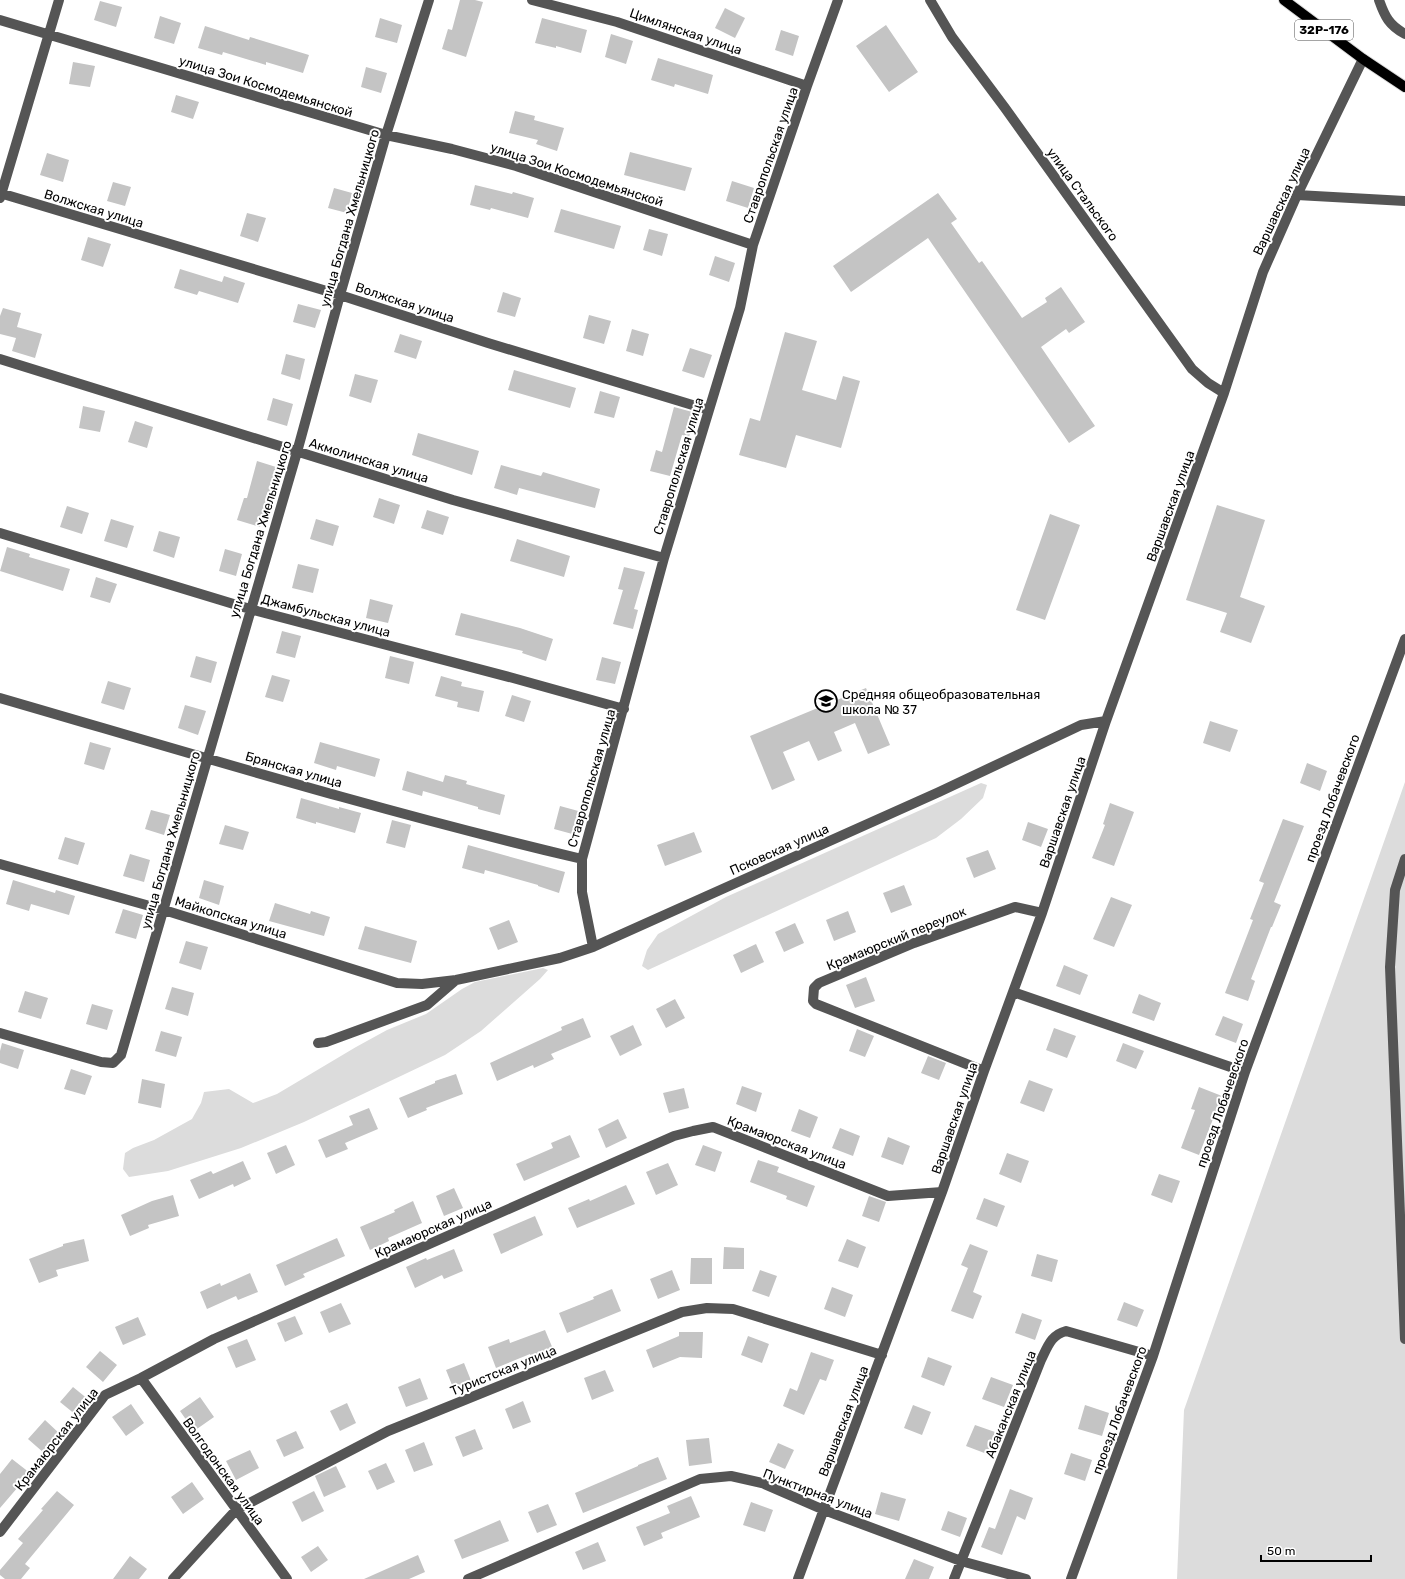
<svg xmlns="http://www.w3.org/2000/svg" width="1405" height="1579" viewBox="0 0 1405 1579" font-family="Rubik,sans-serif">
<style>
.green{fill:#dcdcdc}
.building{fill:#c4c4c4}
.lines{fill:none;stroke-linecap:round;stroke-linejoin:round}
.major-casing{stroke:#dbdbdb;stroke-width:12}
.minor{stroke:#555;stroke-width:10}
.major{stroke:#000;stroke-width:10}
.labels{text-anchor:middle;stroke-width:4;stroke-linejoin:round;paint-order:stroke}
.shield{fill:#fff;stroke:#4c4c4c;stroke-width:1}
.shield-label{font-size:12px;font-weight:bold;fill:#000}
.street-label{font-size:13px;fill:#000;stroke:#fff}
.poi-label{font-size:13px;fill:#000;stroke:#fff;text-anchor:start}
</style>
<rect width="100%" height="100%" fill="#fff"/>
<!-- green -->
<path class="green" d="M1405,782v797h-228l7,-169z
M981,783l6,2 -4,13 -22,21 -25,19 -288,132 -6,-4 5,-16 11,-16 68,-37z
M543,968l5,2 -8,9 -59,52 -36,24 -141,67 -63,26 -73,23 -39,6 -6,-8 2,-16 8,-5 21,-8 38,-21 9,-16 3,-11 25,-3 24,14 24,-9 79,-47 31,-17 39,-16 36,-25 13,-7z"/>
<!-- building -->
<path class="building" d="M460,0h15l8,2 -17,55 -24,-8 6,-20 4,1z
M100,1l22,6 -6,20 -22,-7z
M725,8l20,10 -10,20 -20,-10z
M160,16l21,7 -7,21 -20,-6z
M380,18l22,7 -5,18 -22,-6z
M542,18l45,12 -6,23 -25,-7v2l-21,-5z
M886,25l32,47 -29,20 -33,-46z
M205,26l44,14 1,-3 59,18 -6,18 -37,-11v3l-43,-13 -1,3 -24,-7z
M781,30l18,6 -6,20 -18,-6z
M611,34l22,7 -7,23 -21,-7z
M658,58l55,17 -5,19 -33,-10 -1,3 -23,-7z
M73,62l22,4 -5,21 -21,-3z
M366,67l21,6 -6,20 -20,-6z
M176,95l23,7 -6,17 -22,-7z
M515,111l20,5 -1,4 30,8 -7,23 -21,-7 2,-4 -29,-7z
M630,152l62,16 -7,23 -61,-16z
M47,153l22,7 -6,22 -23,-7z
M732,181l22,7 -6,20 -22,-7z
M113,182l18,5 -6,19 -18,-5z
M475,185l37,9 1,-2 21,6 -6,20 -37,-10 -1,2 -20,-5z
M334,188l18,5 -5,20 -19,-5z
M938,193l19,26 -6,4 28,40 3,-2 40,57 25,-16 -2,-4 16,-11 24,35 -16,11 -3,-4 -25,18 54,79 -26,17 -141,-205 -77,54 -18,-26z
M561,209l60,17 -7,23 -60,-17z
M247,213l19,5 -8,24 -18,-6z
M649,229l19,5 -6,22 -19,-6z
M88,237l23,7 -8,23 -22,-7z
M715,256l20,7 -6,19 -20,-7z
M180,269l42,13 2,-6 21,7 -7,20 -39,-12 -2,4 -23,-7z
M503,292l18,6 -6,19 -18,-5z
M298,304l23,6 -6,18 -22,-6z
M3,308l18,5 -4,14 25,7 -7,24 -23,-7 4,-13 -16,-4v-18z
M589,315l22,6 -7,23 -21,-6z
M632,329l17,5 -6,22 -17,-5z
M785,332l32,9 -15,49 34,10 7,-24 17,5 -19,67 -45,-13 -10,33 -47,-13 11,-37 10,3z
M400,334l22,7 -6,18 -22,-7z
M690,348l22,7 -8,23 -22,-7z
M286,354l19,5 -5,21 -19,-6z
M514,370l62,18 -6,20 -62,-18z
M355,374l23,6 -7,23 -22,-7z
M600,391l20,6 -6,21 -20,-5z
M273,398l20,6 -6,22 -20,-6z
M83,406l22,5 -5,21 -21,-4z
M674,407l22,6 -7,24 -7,-2 -12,41 -20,-5 6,-21 6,2z
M135,421l18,6 -6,21 -19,-6z
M418,433l61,18 -7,24 -60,-20z
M257,461l19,6 -16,60 -23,-7 7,-22h3z
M501,465l40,11 2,-4 57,17 -5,19 -76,-20 -2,7 -23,-7z
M379,498l21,7 -6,19 -21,-7z
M1217,505l48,15 -25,77 25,9 -14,37 -31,-11 7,-19 -41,-13z
M67,506l22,7 -7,21 -22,-7z
M427,510l22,7 -6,18 -22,-7z
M1050,514l30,11 -35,95 -29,-10z
M111,519l23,7 -7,22 -23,-7z
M316,519l23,7 -6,20 -23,-7z
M159,531l21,6 -6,21 -21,-7z
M517,539l53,17 -6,21 -54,-16z
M7,547l23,7 -1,3 41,12 -7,22 -63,-20z
M225,549l17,5 -6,22 -17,-5z
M298,564l21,5 -6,24 -21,-5z
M624,567l21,5 -11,37 4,1 -5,19 -20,-5 10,-34 -5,-1z
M96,577l21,7 -7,19 -20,-6z
M370,599l23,6 -5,18 -22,-5z
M461,613l59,15 33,11 -7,22 -24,-8 1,-2 -68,-16z
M282,631l19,5 -6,22 -19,-5z
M196,656l21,6 -6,21 -21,-6z
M390,656l24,6 -5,22 -24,-6z
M602,657l19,5 -6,22 -19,-4z
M272,675l18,5 -7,22 -18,-5z
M441,676l21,6 -1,4 23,5 -5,21 -22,-5 1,-5 -23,-6z
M108,681l23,7 -7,22 -23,-7z
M866,688l24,57 -22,9 -13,-31 -21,9 8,19 -24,10 -9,-20 -26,11 12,28 -23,10 -22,-54z
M512,695l19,6 -7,21 -19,-6z
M185,705l21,6 -8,24 -20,-7z
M1210,721l28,9 -8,22 -27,-9z
M90,742l21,6 -7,22 -20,-6z
M320,742l60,17 -5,18 -38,-11 -1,4 -22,-7z
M1307,763l20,8 -7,20 -20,-8z
M407,771l36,11 2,-7 22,6 -1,3 39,11 -5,20 -22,-6v-2l-55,-16 -1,5 -20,-6z
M301,798l38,11v-2l22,6 -6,20 -39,-11v2l-20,-6z
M1110,803l24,9 -20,54 -22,-8 13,-33 -2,-1z
M560,806l22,6 -6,23 -22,-6z
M151,810l19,5 -6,20 -19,-6z
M1283,819l21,7 -30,76 7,3 -9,22h-1l-20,52 4,2 -7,20 -23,-8 28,-73 -3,-1 14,-36 -5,-2z
M392,820l19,5 -6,23 -19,-5z
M1028,822l20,7 -7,18 -19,-7z
M225,825l24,7 -6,18 -24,-6z
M694,832l8,20 -37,14 -8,-21z
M65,837l20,6 -7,22 -20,-6z
M468,845l97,27 -6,21 -21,-7v-1l-53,-15 -1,4 -22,-6z
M988,850l8,19 -22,9 -8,-20z
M130,854l20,6 -6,22 -21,-6z
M13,880l42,13 1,-3 19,6 -6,19 -38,-11 -2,7 -23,-7z
M204,880l20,6 -5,19 -20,-7z
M904,885l8,20 -21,8 -8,-20z
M1111,897l21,8 -18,42 -21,-8z
M275,903l35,11 1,-3 19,6 -6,19 -55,-15z
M123,909l20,6 -7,24 -21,-6z
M848,911l8,21 -22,9 -8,-21z
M509,920l9,22 -20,8 -9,-22z
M795,923l9,20 -20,9 -9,-20z
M365,926l52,15 -6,22 -53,-14z
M186,941l22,6 -7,23 -22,-7z
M756,944l8,18 -23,11 -8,-18z
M1064,965l24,10 -8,20 -24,-9z
M866,977l9,24 -20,7 -9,-23z
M172,987l22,6 -6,23 -23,-7z
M25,991l23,7 -7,21 -23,-7z
M1139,994l22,9 -7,18 -22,-8z
M675,999l10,19 -19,10 -10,-19z
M92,1004l21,6 -6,20 -21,-6z
M1223,1016l20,8 -7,19 -21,-8z
M583,1018l8,19 -40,17 3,5 -20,9 -1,-3 -36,16 -7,-18 72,-33 -1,-3z
M633,1025l9,20 -22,11 -10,-20z
M1054,1028l22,8 -9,22 -21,-8z
M857,1029l17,7 -9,21 -16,-6z
M161,1031l21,6 -6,20 -21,-6z
M2,1043l22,7 -6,19 -18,-6v-12z
M1123,1043l21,8 -8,18 -20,-8z
M928,1056l18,7 -7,17 -18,-7z
M71,1069l21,7 -7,19 -21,-6z
M456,1074l7,20 -37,14 1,2 -19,8 -9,-20 36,-15v-2z
M142,1079l23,5 -4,24 -23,-5z
M1029,1080l24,9 -9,23 -24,-9z
M742,1086l20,7 -6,19 -20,-8z
M1199,1087l23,9 -23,59 -18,-7 14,-38 -4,-1z
M684,1088l5,20 -20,5 -6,-20z
M369,1108l9,21 -33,14 3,6 -22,9 -8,-18 35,-15 -4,-9z
M799,1109l19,8 -8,21 -19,-7z
M618,1119l9,19 -21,10 -8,-19z
M840,1128l20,8 -7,20 -21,-8z
M570,1135l10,22 -56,24 -8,-17 37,-16 -2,-5z
M888,1137l22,9 -7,19 -22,-8z
M286,1145l9,20 -19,9 -9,-21z
M703,1145l19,7 -7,20 -20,-7z
M1007,1153l22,8 -8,22 -22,-9z
M758,1160l21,7 -2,5 38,14 -8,21 -21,-8 1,-3 -37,-14z
M243,1161l8,18 -17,8 -1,-3 -34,15 -9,-19 21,-9 2,3z
M668,1163l10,22 -22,10 -10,-23z
M1159,1174l21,7 -8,22 -21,-8z
M626,1185l9,19 -58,24 -9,-20 21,-9 1,2z
M454,1188l9,20 -19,8 -8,-20z
M173,1195l6,21 -31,9 1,3 -19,8 -9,-21 31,-14z
M869,1196l17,6 -7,20 -17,-6z
M984,1198l21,8 -8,21 -21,-8z
M413,1201l9,22 -34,15 1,3 -19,9 -10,-23 35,-15 -1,-2z
M535,1216l8,19 -42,19 -8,-20z
M337,1238l8,18 -42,18 2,3 -20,9 -9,-21z
M84,1239l5,22 -33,9 2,6 -19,7 -10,-24 34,-13v-2z
M847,1239l19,8 -8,21 -20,-7z
M970,1244l18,7 -15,41 9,4 -9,23 -22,-8 17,-43 -7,-3z
M724,1247l20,1v21h-21z
M454,1249l9,22 -19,8 -2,-4 -27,13 -9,-21 20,-9 1,2z
M1037,1254l21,6 -6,22 -21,-6z
M691,1258h21v26h-22z
M672,1270l8,20 -22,9 -8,-20z
M760,1270l17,6 -8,21 -17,-6z
M250,1273l8,19 -20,8 -2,-4 -29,13 -7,-17 20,-9 1,3z
M832,1287l21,8 -8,22 -21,-8z
M612,1289l9,22 -54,22 -8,-20 35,-14 -1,-2z
M1124,1302l20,8 -7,17 -20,-7z
M341,1303l10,21 -22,9 -9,-21z
M1022,1313l20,7 -7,20 -20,-7z
M295,1316l8,18 -18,8 -8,-19z
M138,1317l8,18 -23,10 -8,-18z
M545,1330l8,19 -22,9 -1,-4 -34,14 -8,-21 21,-8 1,4z
M679,1332h24l-1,26 -22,-1 -27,11 -7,-18 33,-14z
M748,1336l21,8 -7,19 -21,-8z
M247,1339l9,21 -20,8 -9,-21z
M100,1351l17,14 -14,17 -17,-15z
M811,1352l23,8 -8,21 -6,-2 -16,36 -21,-9 7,-18 7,3z
M928,1357l24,9 -8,20 -23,-9z
M464,1363l8,20 -18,7 -8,-20z
M605,1370l9,21 -22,9 -8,-22z
M991,1377l22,8 -9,22 -22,-8z
M420,1378l8,21 -22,8 -8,-20z
M73,1387l16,13 -13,15 -16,-13z
M200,1397l14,20 -20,14 -14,-20z
M523,1401l8,21 -18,7 -8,-20z
M347,1403l9,20 -16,8 -10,-20z
M131,1404l13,19 -18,13 -14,-19z
M913,1405l18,7 -9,23 -18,-7z
M1085,1405l24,8 -7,23 -24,-7z
M45,1420l15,14 -16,19 -16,-14z
M975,1425l20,7 -8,22 -21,-8z
M475,1429l8,20 -20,8 -8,-20z
M296,1431l8,17 -20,9 -8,-17z
M709,1438l3,25 -23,3 -3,-26z
M424,1442l9,23 -19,7 -9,-22z
M778,1443l16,7 -9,19 -16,-7z
M250,1450l9,18 -23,12 -10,-19z
M1071,1453l21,7 -7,21 -21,-7z
M658,1457l9,22 -84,34 -8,-20 63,-27v-1z
M12,1459l18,14 -30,35v-34z
M386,1463l9,19 -18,8 -9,-19z
M336,1466l10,21 -22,10 -9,-21z
M192,1482l12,17 -21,15 -12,-17z
M1010,1489l23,9 -8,22 -8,-4 -15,39 -21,-8 8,-20 6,2z
M57,1491l17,14 -49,59 5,4 -9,11h-16l-5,-4v-5l23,-27 -5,-4 25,-29 -2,-1z
M314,1491l10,20 -22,11 -10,-20z
M881,1492l25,7 -7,22 -24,-7z
M691,1496l9,21 -39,16 2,5 -19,8 -8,-19 34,-14 -3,-7z
M751,1502l22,8 -8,22 -22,-7z
M548,1504l9,21 -20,8 -9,-21z
M948,1511l19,7 -7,19 -19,-7z
M500,1520l9,21 -47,18 -8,-19z
M598,1542l8,19 -23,9 -8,-18z
M318,1546l10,14 -17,12 -10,-15z
M418,1555l7,17 -16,7h-45z
M130,1556l17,13 -8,10h-26z
M914,1559l20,8 -5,12h-24z"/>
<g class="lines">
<!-- major casing -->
<g class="major-casing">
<path id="major" d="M1284,0l79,59 42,28"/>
</g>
<!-- minor -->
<path class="minor" d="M532,0l85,22 190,64
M930,0l22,37 53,71 187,261 16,14 16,10
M1379,0c6,17 10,25 26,34
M0,20l386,115 66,14 64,17 237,79
M0,193l340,102 148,48 221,67
M1297,195l108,6
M0,198l59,-198
M0,359l453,141 211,58
M0,533l250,76 263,69 111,31
M0,698c193,56 386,115 582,161
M1405,859l-10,31 -5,77 15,372
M0,864l164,46 233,73 25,1 34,-4 104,-22 33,-11 346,-155 142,-67 25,-4
M593,947l-11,-55v-33l82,-301 76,-250 13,-63 54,-159 31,-86
M1013,992l232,80
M0,1033l101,29 12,1 8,-8 176,-603 43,-157 46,-160 43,-135
M318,1043l8,-1 101,-37 29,-25
M984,1071l-168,-67 -3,-3 1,-13 5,-5 95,-40 101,-36 27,6
M141,1378l146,201
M0,1532l105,-137 36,-17 73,-39 460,-203 19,-5 20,-4 175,69 54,-4
M173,1579l63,-69 152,-79 294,-119 25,-4 26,1 149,46
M468,1579l232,-100 31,-3 31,7 62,27 137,51 65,18
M798,1579l144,-387 42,-121 58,-158 64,-192 118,-328 39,-121 34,-77 66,-136
M954,1579l87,-219c7,-14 10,-25 25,-29l87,25
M1071,1579l82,-223 92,-284 160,-433"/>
<!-- major -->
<use href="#major" class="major"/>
</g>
<!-- icons -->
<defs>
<g id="school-ring" transform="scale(1.15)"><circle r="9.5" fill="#fff" stroke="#000" stroke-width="1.5"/><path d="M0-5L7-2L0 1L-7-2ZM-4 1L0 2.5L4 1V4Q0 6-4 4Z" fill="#000"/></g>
</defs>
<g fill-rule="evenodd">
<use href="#school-ring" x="826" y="701"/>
</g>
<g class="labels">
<!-- shield labels -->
<rect class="shield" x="1295" y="20" width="58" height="20" rx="3"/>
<g class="shield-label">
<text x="1324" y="34">32Р-176</text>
</g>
<!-- street labels -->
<g class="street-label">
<text transform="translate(686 31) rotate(19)" y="5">Цимлянская улица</text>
<text transform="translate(266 86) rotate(17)" y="5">улица Зои Космодемьянской</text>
<text transform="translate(770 155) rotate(-71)" y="5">Ставропольская улица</text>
<text transform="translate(577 174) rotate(18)" y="5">улица Зои Космодемьянской</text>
<text transform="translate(1083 194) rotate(54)" y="5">улица Стальского</text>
<text transform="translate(1281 201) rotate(-65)" y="5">Варшавская улица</text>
<text transform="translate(94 208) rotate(17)" y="5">Волжская улица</text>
<text transform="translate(349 218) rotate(-74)" y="5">улица Богдана Хмельницкого</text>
<text transform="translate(405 302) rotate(18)" y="5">Волжская улица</text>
<text transform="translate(369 460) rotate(17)" y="5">Акмолинская улица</text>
<text transform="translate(678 466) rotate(-73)" y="5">Ставропольская улица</text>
<text transform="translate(1170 506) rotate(-70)" y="5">Варшавская улица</text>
<text transform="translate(260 529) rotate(-73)" y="5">улица Богдана Хмельницкого</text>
<text transform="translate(326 615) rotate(15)" y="5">Джамбульская улица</text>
<text transform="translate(294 769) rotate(16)" y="5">Брянская улица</text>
<text transform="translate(591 778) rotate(-74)" y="5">Ставропольская улица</text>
<text transform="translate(1332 798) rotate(-70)" y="5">проезд Лобачевского</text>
<text transform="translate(1062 812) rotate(-71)" y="5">Варшавская улица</text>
<text transform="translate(170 840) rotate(-74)" y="5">улица Богдана Хмельницкого</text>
<text transform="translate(779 849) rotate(-24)" y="5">Псковская улица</text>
<text transform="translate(231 917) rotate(17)" y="5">Майкопская улица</text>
<text transform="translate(896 938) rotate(-22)" y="5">Крамаюрский переулок</text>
<text transform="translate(1222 1103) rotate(-71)" y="5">проезд Лобачевского</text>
<text transform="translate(954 1118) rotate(-71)" y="5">Варшавская улица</text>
<text transform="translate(787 1142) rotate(21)" y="5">Крамаюрская улица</text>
<text transform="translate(433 1228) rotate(-24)" y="5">Крамаюрская улица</text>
<text transform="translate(503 1370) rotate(-22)" y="5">Туристская улица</text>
<text transform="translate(1010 1404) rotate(-68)" y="5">Абаканская улица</text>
<text transform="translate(1119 1410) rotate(-70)" y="5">проезд Лобачевского</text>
<text transform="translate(843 1421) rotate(-69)" y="5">Варшавская улица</text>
<text transform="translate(56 1439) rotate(-52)" y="5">Крамаюрская улица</text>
<text transform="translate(224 1471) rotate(54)" y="5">Волгодонская улица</text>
<text transform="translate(818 1493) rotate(21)" y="5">Пунктирная улица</text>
</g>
<!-- poi labels -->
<g class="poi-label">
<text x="842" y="699">Средняя общеобразовательная<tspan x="842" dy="15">школа № 37</tspan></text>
</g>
</g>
<!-- scale -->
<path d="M1261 1555v6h110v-6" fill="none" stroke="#000000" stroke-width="2"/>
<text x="1267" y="1555" font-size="12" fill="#000000" stroke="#ffffff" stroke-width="3" paint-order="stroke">50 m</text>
</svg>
